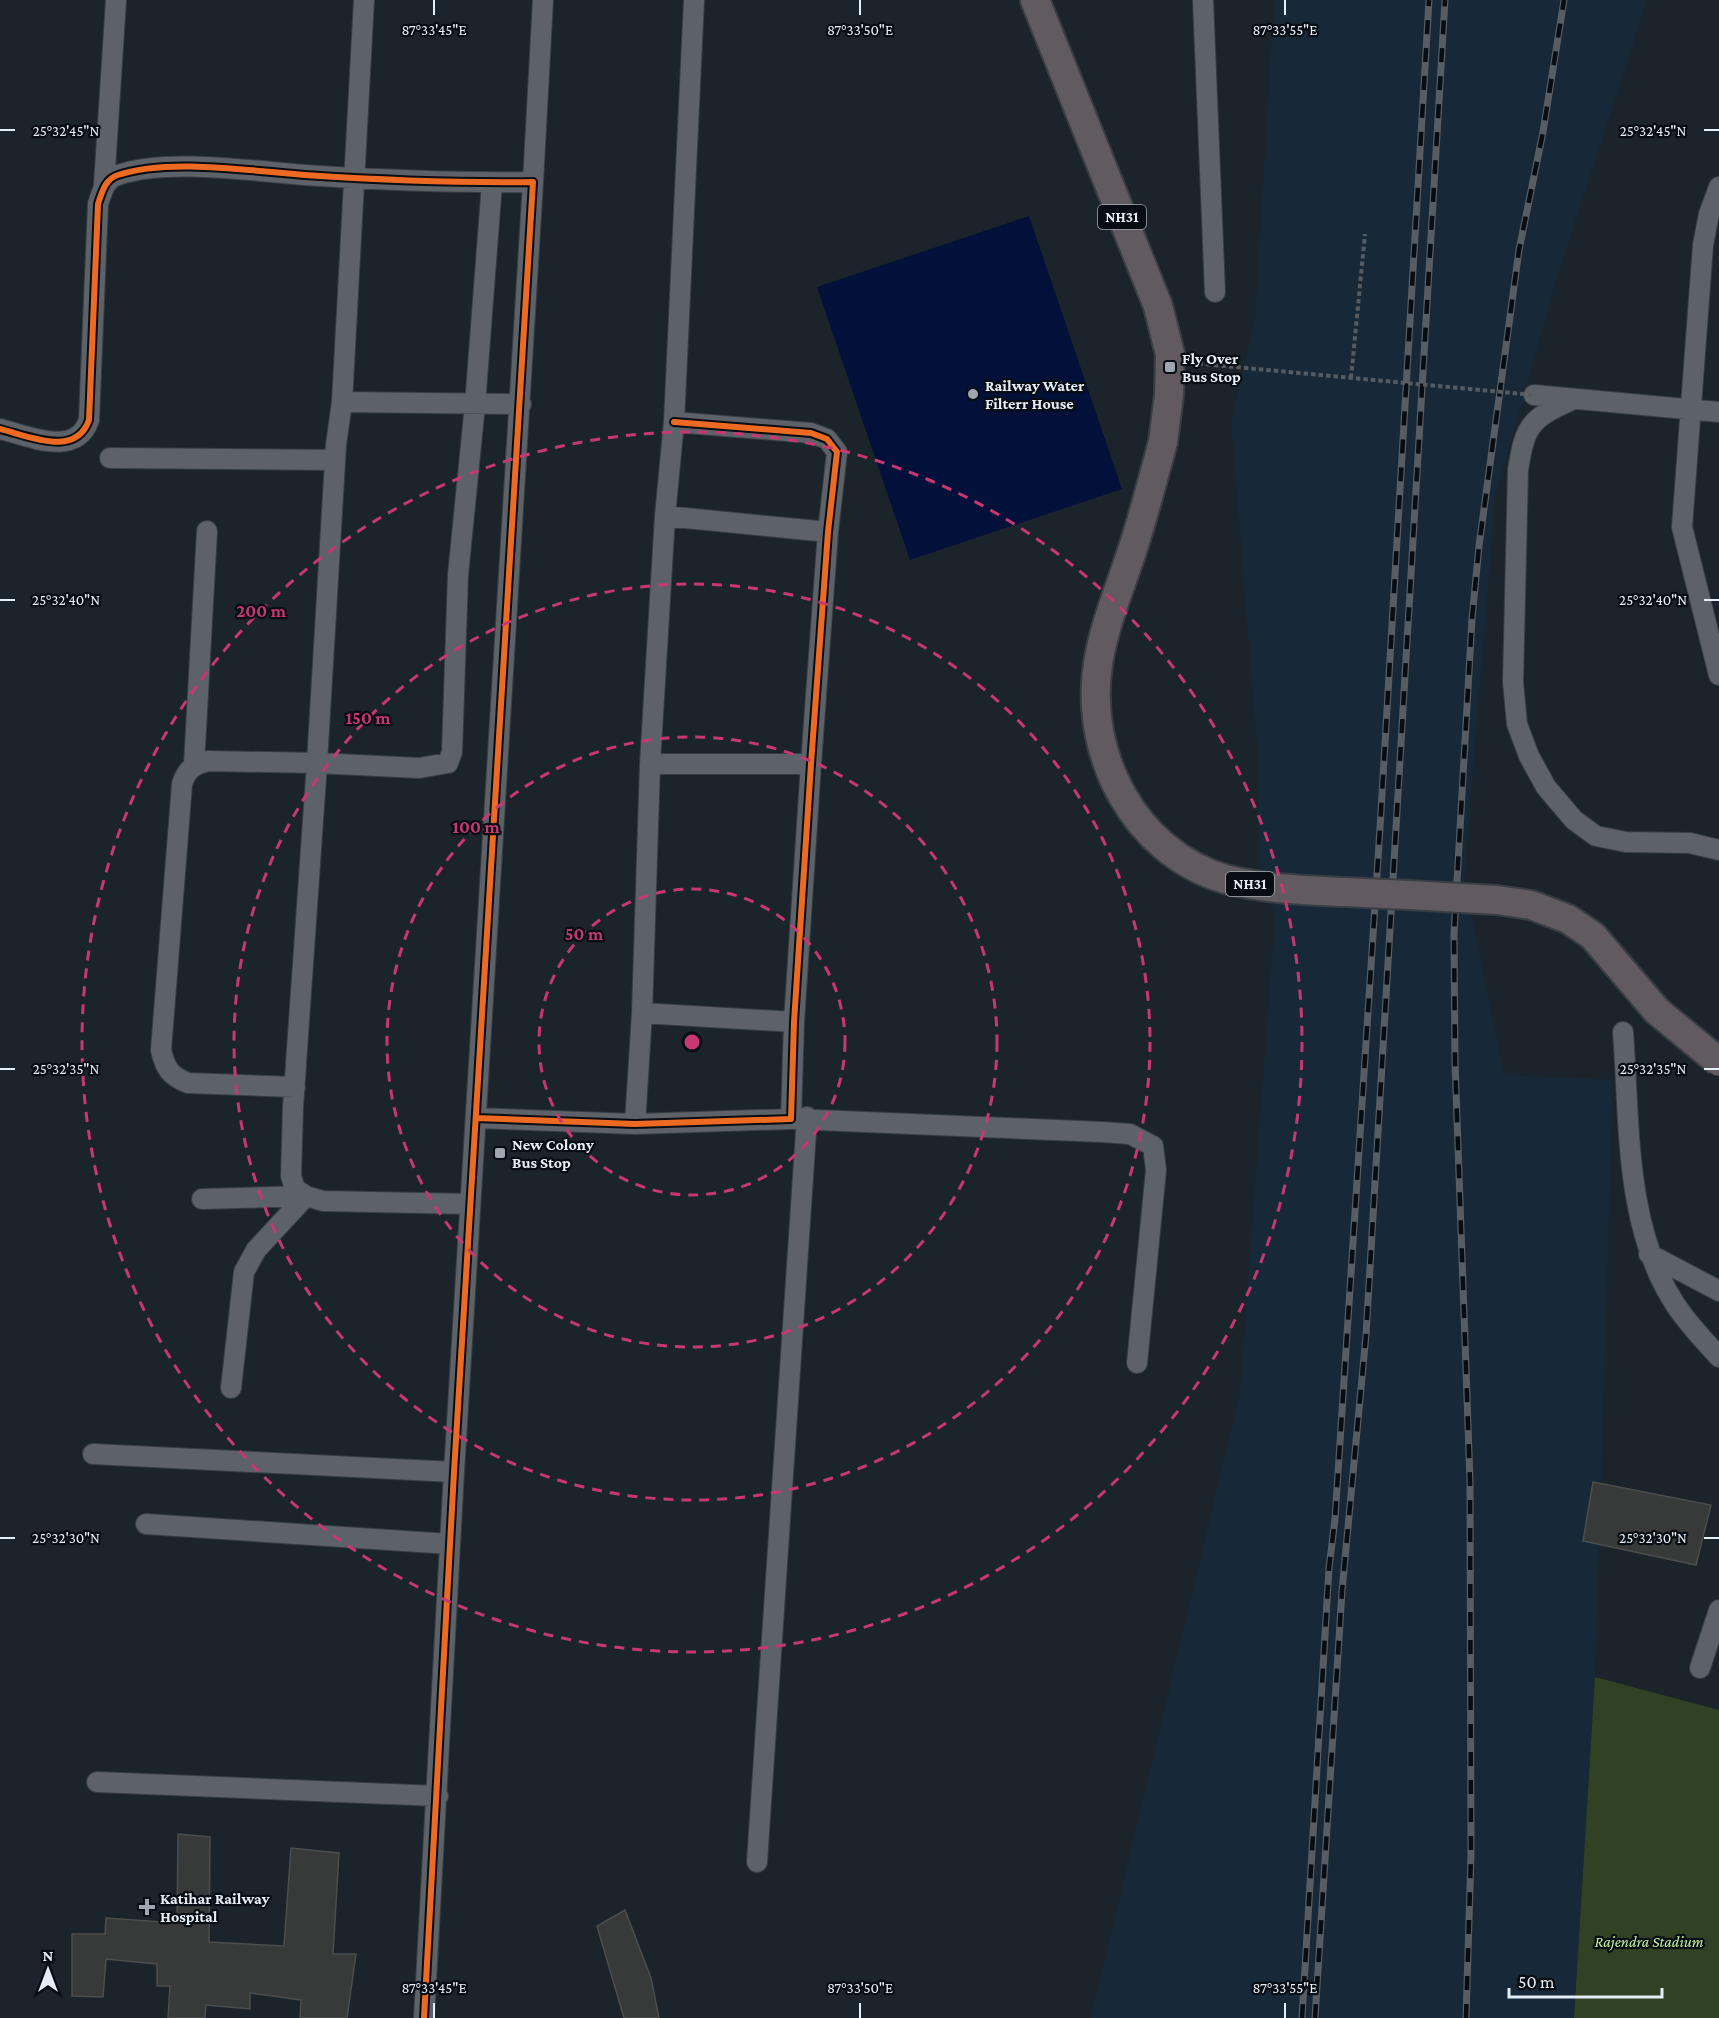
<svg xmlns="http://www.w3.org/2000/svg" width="1719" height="2018" viewBox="0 0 1719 2018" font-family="'Crimson Pro',serif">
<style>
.built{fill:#172938}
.green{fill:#314123}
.water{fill:#03103a}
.building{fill:#383a3a;stroke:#4c4d4d;stroke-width:1.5}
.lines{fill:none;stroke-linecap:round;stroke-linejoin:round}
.minor-casing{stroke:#383e44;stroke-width:22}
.highway-casing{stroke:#383e44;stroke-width:32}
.path{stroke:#565b61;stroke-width:4;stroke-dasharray:4.5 3;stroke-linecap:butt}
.minor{stroke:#5c6267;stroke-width:20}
.highway{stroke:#625a61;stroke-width:28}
.rail-casing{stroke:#575d62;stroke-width:7}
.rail{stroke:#070d12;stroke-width:4.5;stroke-dasharray:14;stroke-linecap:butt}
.highway-bridge-casing{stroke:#383e44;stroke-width:32;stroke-linecap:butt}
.path-bridge{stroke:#565b61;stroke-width:4;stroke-dasharray:4.5 3;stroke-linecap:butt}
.highway-bridge{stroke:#625a61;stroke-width:28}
.cycleway-casing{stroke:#070d12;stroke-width:10}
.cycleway{stroke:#ed6a23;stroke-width:6}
.ticks{fill:none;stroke:#e4eef6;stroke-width:2}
.ring{fill:none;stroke:#c73872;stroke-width:3;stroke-dasharray:10 8}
.poi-dot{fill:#9ea7af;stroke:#070d12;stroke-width:2}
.labels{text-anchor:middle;stroke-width:4.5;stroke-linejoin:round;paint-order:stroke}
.shield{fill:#070d12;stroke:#a2aab2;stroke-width:1.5}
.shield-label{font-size:15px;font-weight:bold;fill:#e4eef6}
.poi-label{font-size:16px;font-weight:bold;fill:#e4eef6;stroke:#070d12;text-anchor:start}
.park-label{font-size:16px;font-style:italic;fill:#c2ef9a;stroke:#070d12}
.ticks-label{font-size:15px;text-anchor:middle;fill:#e4eef6;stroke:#070d12;stroke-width:4.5;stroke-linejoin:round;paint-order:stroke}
.centre{fill:#c73872;stroke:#070d12;stroke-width:3}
.ring-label{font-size:18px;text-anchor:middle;font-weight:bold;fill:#c73872;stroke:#070d12;stroke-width:4.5;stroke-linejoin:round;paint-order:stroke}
</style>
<rect width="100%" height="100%" fill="#1c242b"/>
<!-- built -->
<path class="built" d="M1274,0h373l-89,274 -63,223 -31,382 40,196 109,5 -18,597 -21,341h-483l149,-625 34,-463 -4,-60h-10l-3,-128 -26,-321 24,-100z"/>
<!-- green -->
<path class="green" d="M1595,1677l124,33v308h-145z"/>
<!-- water -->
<path class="water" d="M1029,216l93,273 -212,71 -93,-273z"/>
<!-- building -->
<path class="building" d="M1593,1482l118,23 -15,60 -113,-24z
M178,1834l32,3 -1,105 75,4 7,-98 48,5 -6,101h23l-9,64h-47l1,-18 -51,-7v16l-44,-4 -1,13h-37l2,-32h-13v-22l-51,-5 -3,38 -31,-1v-62h33l1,-16 71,5z
M625,1910l26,68 8,40h-35l-27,-92z"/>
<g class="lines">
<!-- minor casing -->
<g class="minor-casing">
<path id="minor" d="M1203,0l12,292
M533,182l10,-182
M104,185l12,-185
M1719,187l-10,27 -6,31 -21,282 37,148
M1534,395l185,17
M1574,399c-42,19 -49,24 -56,71l-5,212 4,42 12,32 17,31 28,33 22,16 30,6 64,1 29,7
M342,402l179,2
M0,429c29,7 76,29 89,-9l9,-216c4,-12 7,-25 20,-29 50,-17 133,-4 187,0 76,5 152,8 228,7l-79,1290 -30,546
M110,458l225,2
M665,516l163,16
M650,764h161
M194,765l13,-234
M642,1013l152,9
M1623,1032c7,89 1,194 52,272 12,19 29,36 44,53
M295,1087l-107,-4c-18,-7 -23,-15 -27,-33l21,-266c5,-15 11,-19 26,-23l109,2 19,-318 6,-43 22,-402
M476,1118l159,6 156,-5 3,-97 17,-258 17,-232 9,-80 -10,-13 -16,-6 -137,-11
M794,1119l308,13 28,2 23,12 3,24 -19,193
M635,1124l7,-111 8,-249 15,-248 9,-94 20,-422
M202,1199l104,-3
M470,1204l-147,-3 -17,-5 -11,-7 -4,-13 2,-69 24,-344 102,5 29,-5 4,-11 6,-177 17,-170 17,-222
M1649,1254l70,37
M231,1388l13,-116 12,-22 50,-54
M93,1454l361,18
M146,1524l304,20
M1700,1668l19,-58
M97,1782l341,14
M757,1862l50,-745"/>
</g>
<!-- highway casing -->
<g class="highway-casing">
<path id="highway" d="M1035,0l123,306 12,48 -1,41 -6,47"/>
</g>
<!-- path -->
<path class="path" d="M1191,363l23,2
M1351,378l14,-144"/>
<!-- minor -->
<use href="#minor" class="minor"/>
<!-- highway -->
<use href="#highway" class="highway"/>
<!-- rail casing -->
<g class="rail-casing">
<path id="rail" d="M1302,2018l27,-450 6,-49 45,-691 49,-828
M1315,2018l27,-427 24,-256 79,-1335
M1466,2018l5,-162 -1,-375 -15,-419 -1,-128 18,-315 7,-73 40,-296 24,-118 21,-132"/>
</g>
<!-- rail -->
<use href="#rail" class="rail"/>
<!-- highway-bridge casing -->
<g class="highway-bridge-casing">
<path id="highway-bridge" d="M1163,442c-10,36 -19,73 -31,109 -12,37 -28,74 -34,113 -14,90 36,188 127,215 39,10 78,11 118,13 51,2 102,5 154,8l34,5 37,14 25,17 64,75 62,51"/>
</g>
<!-- path-bridge -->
<path class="path-bridge" d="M1214,365l320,30"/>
<!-- highway-bridge -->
<use href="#highway-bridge" class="highway-bridge"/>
<!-- cycleway casing -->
<g class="cycleway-casing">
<path id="cycleway" d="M0,429c29,7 76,29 89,-9l9,-216c4,-12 7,-25 20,-29 50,-17 133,-4 187,0 76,5 152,8 228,7l-79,1290 -30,546
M476,1118l159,6 156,-5 3,-97 17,-258 17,-232 9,-80 -10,-13 -16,-6 -137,-11"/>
</g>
<!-- cycleway -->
<use href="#cycleway" class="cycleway"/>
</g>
<!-- ticks -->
<path class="ticks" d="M434,0v15M860,0v15M1285,0v15M0,130h15M1704,130h15M0,600h15M1704,600h15M0,1069h15M1704,1069h15M0,1538h15M1704,1538h15M434,2003v15M860,2003v15M1285,2003v15"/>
<!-- distance rings -->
<g class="ring">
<circle cx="692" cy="1042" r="153"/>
<circle cx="692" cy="1042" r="305"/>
<circle cx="692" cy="1042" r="458"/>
<circle cx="692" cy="1042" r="610"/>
</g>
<!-- markers -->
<g class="poi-dot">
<rect x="1164" y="361" width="12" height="12" rx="3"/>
<circle cx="973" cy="394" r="6"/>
<rect x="494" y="1147" width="12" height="12" rx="3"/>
<path d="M144 1898h6v6h6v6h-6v6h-6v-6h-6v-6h6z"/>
</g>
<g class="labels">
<!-- shield labels -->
<g class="shield">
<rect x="1098" y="205" width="48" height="24" rx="4.5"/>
<rect x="1226" y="872" width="48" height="24" rx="4.5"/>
</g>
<g class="shield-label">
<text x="1122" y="222">NH31</text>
<text x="1250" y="889">NH31</text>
</g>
<!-- poi labels -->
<g class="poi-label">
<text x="1182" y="364">Fly Over<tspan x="1182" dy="18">Bus Stop</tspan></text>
<text x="985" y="391">Railway Water<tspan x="985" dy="18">Filterr House</tspan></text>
<text x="512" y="1150">New Colony<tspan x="512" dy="18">Bus Stop</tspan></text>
<text x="160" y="1904">Katihar Railway<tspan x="160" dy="18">Hospital</tspan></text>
</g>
<!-- park labels -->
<g class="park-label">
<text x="1649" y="1947">Rajendra Stadium</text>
</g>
</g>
<g class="ticks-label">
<text x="434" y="35">87°33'45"E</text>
<text x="860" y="35">87°33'50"E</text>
<text x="1285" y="35">87°33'55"E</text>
<text x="66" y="136">25°32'45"N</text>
<text x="1653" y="136">25°32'45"N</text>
<text x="66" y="605">25°32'40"N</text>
<text x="1653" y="605">25°32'40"N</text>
<text x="66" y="1074">25°32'35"N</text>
<text x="1653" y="1074">25°32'35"N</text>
<text x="66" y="1543">25°32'30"N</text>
<text x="1653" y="1543">25°32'30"N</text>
<text x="434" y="1993">87°33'45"E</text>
<text x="860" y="1993">87°33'50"E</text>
<text x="1285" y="1993">87°33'55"E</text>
</g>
<circle cx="692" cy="1042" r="9" class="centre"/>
<g class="ring-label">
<text x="261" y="617">200 m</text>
<text x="368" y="724">150 m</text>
<text x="476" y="833">100 m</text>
<text x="584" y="940">50 m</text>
</g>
<!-- north arrow -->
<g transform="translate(48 1970)" stroke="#070d12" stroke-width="4.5" paint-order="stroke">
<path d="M0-4.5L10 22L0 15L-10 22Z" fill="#e4eef6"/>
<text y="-9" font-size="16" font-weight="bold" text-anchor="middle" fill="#e4eef6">N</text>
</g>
<!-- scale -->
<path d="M1509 1988v9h153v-9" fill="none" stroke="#e4eef6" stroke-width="3"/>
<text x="1518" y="1988" font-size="18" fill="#e4eef6" stroke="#070d12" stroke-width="4.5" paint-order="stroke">50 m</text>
</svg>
